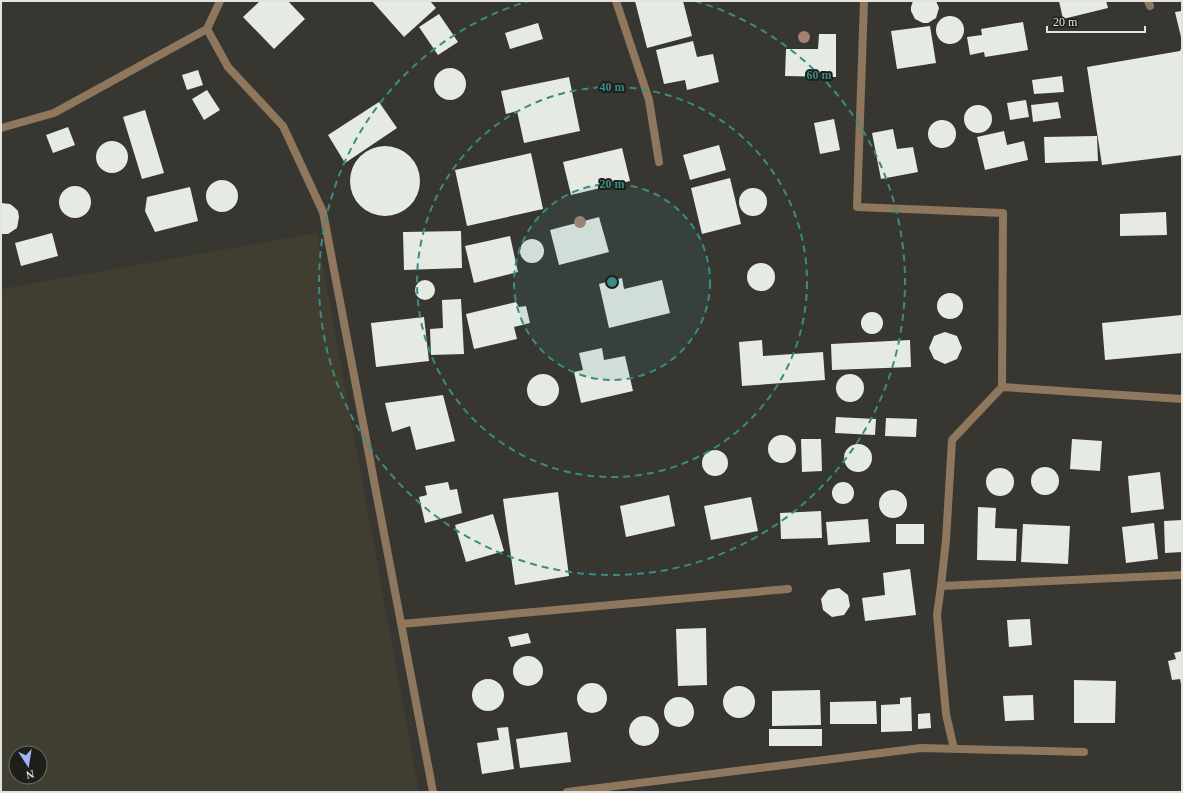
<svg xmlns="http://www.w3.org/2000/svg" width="1183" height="793" viewBox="0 0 1183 793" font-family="'Times New Roman',serif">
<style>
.built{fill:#403e31;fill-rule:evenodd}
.building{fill:#e5eae3}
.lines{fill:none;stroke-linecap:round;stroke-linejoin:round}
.minor{stroke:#8e775d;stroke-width:8}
.tree{fill:#a58074}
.ring{fill:none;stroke:#398c84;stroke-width:2;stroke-dasharray:7 5}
.centre{fill:#398c84;stroke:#1e1e1b;stroke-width:2}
.ring-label{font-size:12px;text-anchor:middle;font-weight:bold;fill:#398c84;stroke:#1e1e1b;stroke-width:4;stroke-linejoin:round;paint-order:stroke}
</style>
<rect width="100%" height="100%" fill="#373630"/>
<!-- built -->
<path class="built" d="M317,233l102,559h-418v-503zM16,753h24v24h-24z"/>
<!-- building -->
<path class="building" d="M260,1h28l17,18 -31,30 -31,-32z
M372,1h58l6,7 -32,29z
M635,1h48l9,35 -45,12z
M913,1h23l3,7 -3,10 -8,5h-5l-8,-4 -4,-8v-4z
M1059,1h47l2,7 -45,11z
M1182,11v26h-1l-6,-25z
M439,14l19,28 -20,13 -19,-28z
M936 30a14 14 0 1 1 28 0a14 14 0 1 1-28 0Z
M1023,22l5,28 -43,7 -1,-5 -14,3 -3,-18 15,-2 -1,-6z
M538,23l5,16 -33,10 -5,-16z
M930,26l6,37 -39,6 -6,-38z
M819,34h17v43l-51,-1 1,-27h32z
M693,41l4,16 16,-3 6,28 -32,8 -2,-10 -21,4 -8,-34z
M1182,47v108l-80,10 -15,-98 93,-16z
M434 84a16 16 0 1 1 32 0a16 16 0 1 1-32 0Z
M198,70l5,15 -16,5 -5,-15z
M1062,76l2,16 -30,2 -2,-14z
M569,77l11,54 -56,12 -7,-32 -11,3 -5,-23z
M207,90l13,20 -16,10 -12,-21z
M1026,100l3,17 -19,3 -3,-17z
M379,102l18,26 -52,35 -17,-28z
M1058,102l3,16 -28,4 -2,-17z
M964 119a14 14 0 1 1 28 0a14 14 0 1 1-28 0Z
M145,110l19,63 -22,6 -19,-62z
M834,119l6,31 -20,4 -6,-31z
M928 134a14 14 0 1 1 28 0a14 14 0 1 1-28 0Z
M68,127l7,18 -22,8 -7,-18z
M893,129l4,20 16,-2 5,25 -37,7 -9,-46z
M1004,131l3,14 17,-4 4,19 -43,10 -8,-33z
M1097,136l1,25 -53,2 -1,-26z
M96 157a16 16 0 1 1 32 0a16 16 0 1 1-32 0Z
M719,145l7,25 -36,10 -7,-25z
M350 181a35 35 0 1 1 70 0a35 35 0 1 1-70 0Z
M622,148l8,33 -59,14 -8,-33z
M531,153l12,56 -76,17 -12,-56z
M730,178l11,46 -39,10 -11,-46z
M206 196a16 16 0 1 1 32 0a16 16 0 1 1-32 0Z
M59 202a16 16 0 1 1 32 0a16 16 0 1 1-32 0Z
M190,187l8,34 -43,11 -10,-21 2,-14z
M739 202a14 14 0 1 1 28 0a14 14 0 1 1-28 0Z
M1,203l9,1 4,3 4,4 1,6 -2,11 -9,6h-7z
M1166,212l1,23 -47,1v-22z
M599,217l10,35 -50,13 -9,-35z
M461,231l1,37 -58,2 -1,-38z
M52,233l6,23 -37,10 -6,-23z
M510,236l8,36 -44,11 -9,-37z
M520 251a12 12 0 1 1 24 0a12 12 0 1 1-24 0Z
M747 277a14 14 0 1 1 28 0a14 14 0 1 1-28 0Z
M622,278l2,11 38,-9 8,33 -61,15 -10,-44z
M415 290a10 10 0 1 1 20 0a10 10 0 1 1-20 0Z
M937 306a13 13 0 1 1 26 0a13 13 0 1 1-26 0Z
M461,299l3,55 -33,1 -1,-26 13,-1 -1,-28z
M516,302l3,5 7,-1 4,17 -16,4 3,12 -43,10 -8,-35z
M861 323a11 11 0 1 1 22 0a11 11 0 1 1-22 0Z
M1182,315v38l-77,7 -3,-37z
M424,317l5,44 -53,6 -5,-44z
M945,332l12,4 5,12 -5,11 -12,5 -11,-5 -5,-11 5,-12z
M762,340l1,16 60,-4 2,28 -83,6 -3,-44z
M910,340l1,27 -79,3 -1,-26z
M602,348l2,12 21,-4 8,35 -52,12 -7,-31 9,-2 -4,-17z
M836 388a14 14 0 1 1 28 0a14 14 0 1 1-28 0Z
M527 390a16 16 0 1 1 32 0a16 16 0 1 1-32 0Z
M443,395l12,46 -39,9 -6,-24 -18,6 -7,-29z
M836,417l40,2 -1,16 -40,-2z
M886,418l31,1 -1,18 -31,-1z
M768 449a14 14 0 1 1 28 0a14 14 0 1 1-28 0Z
M801,439h20l1,32 -20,1z
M1072,439l30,2 -2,30 -30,-2z
M844 458a14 14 0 1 1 28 0a14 14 0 1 1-28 0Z
M702 463a13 13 0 1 1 26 0a13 13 0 1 1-26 0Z
M1031 481a14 14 0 1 1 28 0a14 14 0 1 1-28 0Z
M986 482a14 14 0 1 1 28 0a14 14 0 1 1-28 0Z
M1160,472l4,37 -33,4 -3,-37z
M448,482l2,8 7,-1 5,24 -37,10 -6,-26 8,-2 -2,-9z
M832 493a11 11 0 1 1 22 0a11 11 0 1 1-22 0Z
M879 504a14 14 0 1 1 28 0a14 14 0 1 1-28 0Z
M558,492l11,84 -54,9 -12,-86z
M669,495l6,31 -49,11 -6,-31z
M751,497l7,34 -47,9 -7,-34z
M978,507l18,1 -1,20 22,1 -1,32 -39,-1z
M821,511l1,27 -41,1 -1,-26z
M493,514l11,37 -38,11 -11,-37z
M868,519l2,23 -42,3 -2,-23z
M1182,520v32l-17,1 -1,-32z
M1154,523l4,36 -32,4 -4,-36z
M896,524h28v20h-28z
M1023,524l47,2 -2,38 -47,-2z
M910,569l6,46 -51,6 -3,-23 23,-3 -2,-22z
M839,588l9,7 2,11 -6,9 -12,2 -9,-7 -2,-11 7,-9z
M1030,619l2,26 -23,2 -2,-27z
M706,628l1,57 -29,1 -2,-57z
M528,633l3,10 -20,4 -3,-10z
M1182,651v33h-1l-1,-5 -8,1 -4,-19 8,-2 -2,-6z
M513 671a15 15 0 1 1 30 0a15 15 0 1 1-30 0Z
M472 695a16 16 0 1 1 32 0a16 16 0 1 1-32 0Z
M1074,680l42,1 -1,42h-41z
M577 698a15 15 0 1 1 30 0a15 15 0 1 1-30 0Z
M723 702a16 16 0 1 1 32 0a16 16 0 1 1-32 0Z
M820,690l1,35 -49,1v-35z
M1033,695l1,25 -29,1 -2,-25z
M911,697l1,34 -31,1v-27l19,-1v-6z
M664 712a15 15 0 1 1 30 0a15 15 0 1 1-30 0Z
M876,701l1,23h-47v-22z
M930,713l1,15 -13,1v-15z
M629 731a15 15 0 1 1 30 0a15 15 0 1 1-30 0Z
M508,727l6,42 -32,5 -5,-31 22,-3 -2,-12z
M769,729h53v17h-53z
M567,732l4,30 -51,6 -4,-29z"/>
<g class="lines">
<!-- minor -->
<path class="minor" d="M220,1l-13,28 21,38 55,59 40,86 110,580
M616,1l33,99 10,62
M864,1l-7,206 146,6 -1,174 -50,53 -6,100 -5,46 241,-11
M1148,1l2,5
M1,128l53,-15 153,-84
M1002,387l180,12
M941,586l-4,29 9,99 8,35
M401,624l387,-35
M567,792l354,-44 163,4"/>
</g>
<!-- trees -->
<g class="tree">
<circle cx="804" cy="37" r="6"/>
<circle cx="580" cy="222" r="6"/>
</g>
<!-- distance rings -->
<circle cx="612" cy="282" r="98" fill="#398c84" fill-opacity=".12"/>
<g class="ring">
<circle cx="612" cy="282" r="98"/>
<circle cx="612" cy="282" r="195"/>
<path d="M695 1A293 293 0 1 1 529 1"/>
</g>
<circle cx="612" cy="282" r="6" class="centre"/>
<g class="ring-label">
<text x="819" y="79">60 m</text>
<text x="612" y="91">40 m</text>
<text x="612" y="188">20 m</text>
</g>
<!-- border -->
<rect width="1183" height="793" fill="none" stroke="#e2e2de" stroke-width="4"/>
<!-- north arrow -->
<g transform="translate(28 765) rotate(168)"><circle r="19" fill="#1e1e1b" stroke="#6c6c69"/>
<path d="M0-3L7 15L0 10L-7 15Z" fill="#9fb3fd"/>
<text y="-6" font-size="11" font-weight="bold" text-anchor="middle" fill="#e2e2de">N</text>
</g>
<!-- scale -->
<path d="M1047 26v6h98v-6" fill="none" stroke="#e2e2de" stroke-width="2"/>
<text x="1053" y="26" font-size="12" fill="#e2e2de" stroke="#1e1e1b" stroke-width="3" paint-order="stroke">20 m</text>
</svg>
